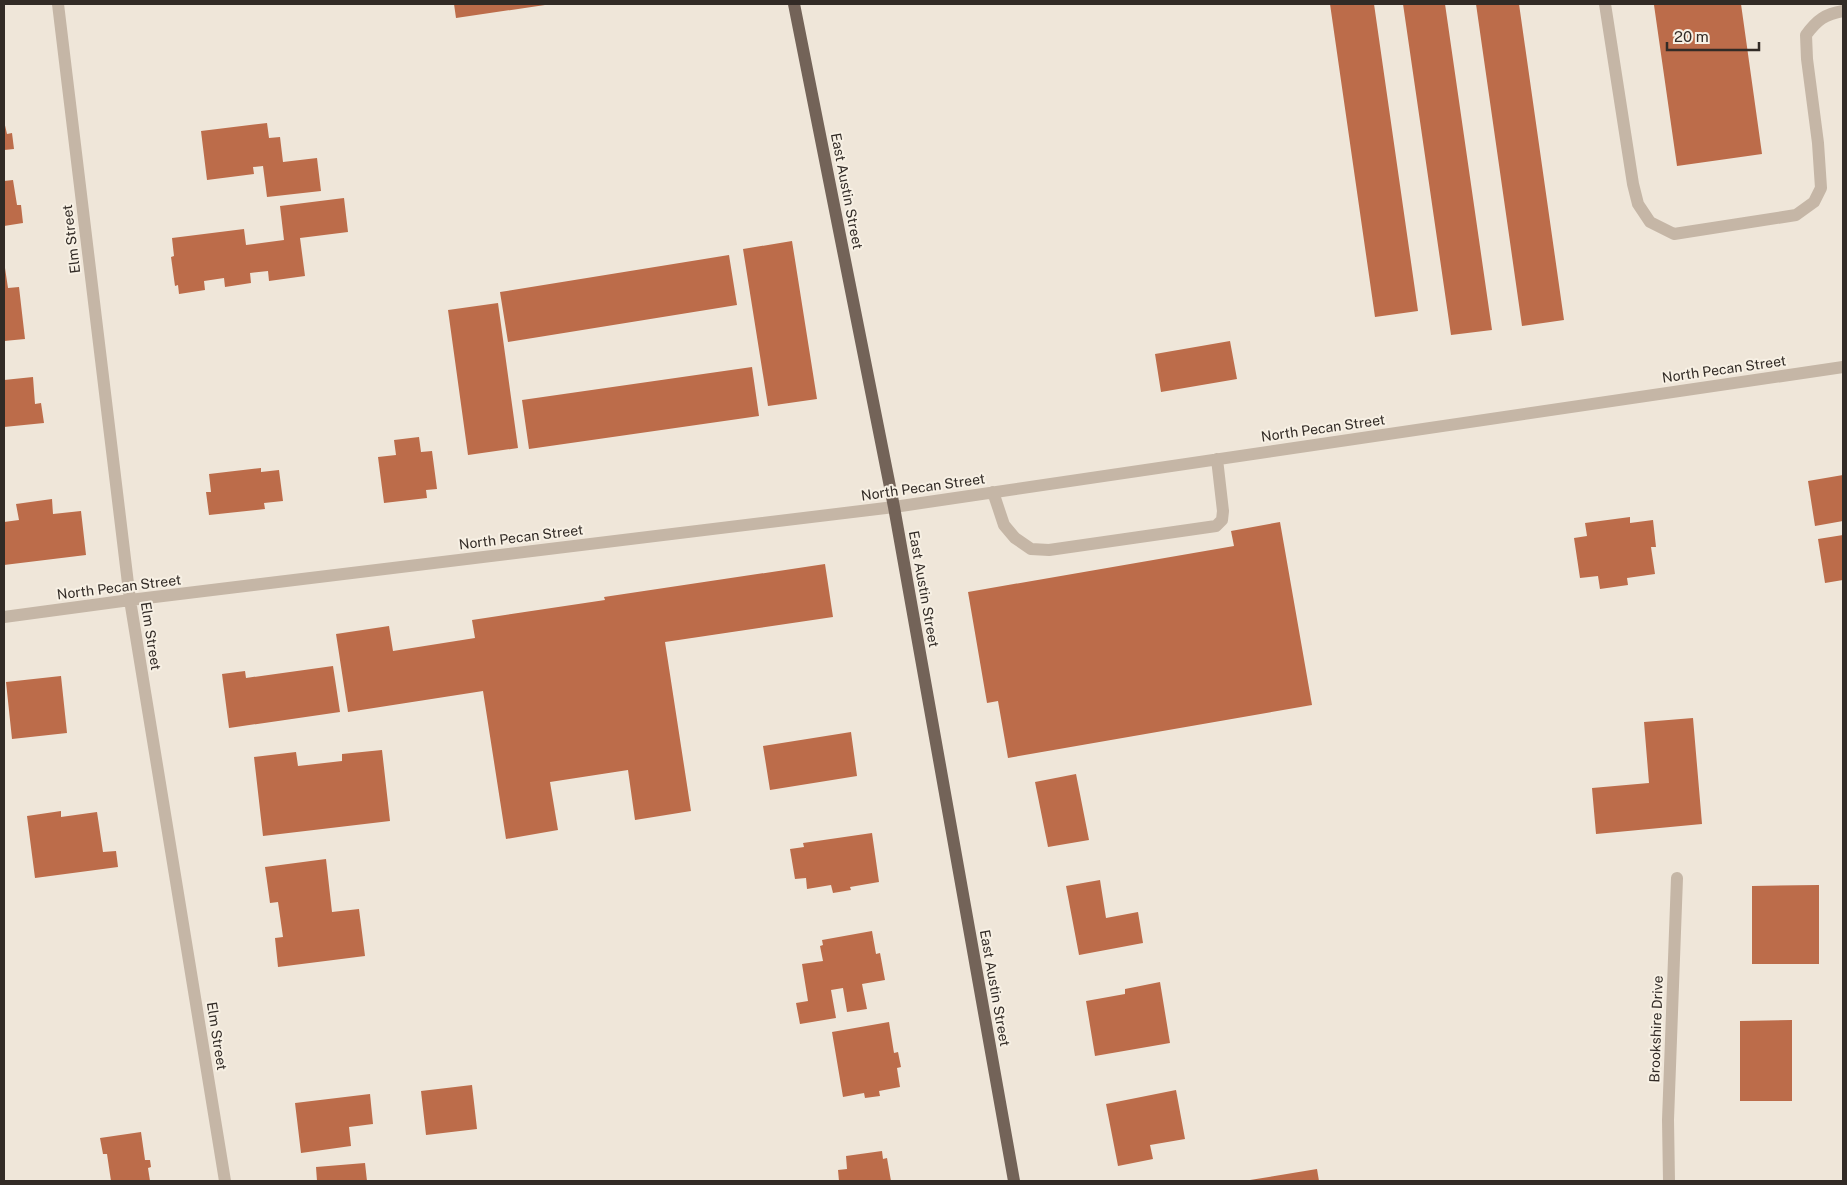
<svg xmlns="http://www.w3.org/2000/svg" width="1847" height="1185" viewBox="0 0 1847 1185" font-family="'Public Sans',sans-serif">
<style>
.building{fill:#bc6c4a}
.lines{fill:none;stroke-linecap:round;stroke-linejoin:round}
.minor{stroke:#c5b6a6;stroke-width:12}
.major{stroke:#736358;stroke-width:12}
.labels{text-anchor:middle;stroke-width:4;stroke-linejoin:round;paint-order:stroke}
.street-label{font-size:14px;fill:#322b26;stroke:#f7f0e4}
</style>
<rect width="100%" height="100%" fill="#efe6d9"/>
<!-- building -->
<path class="building" d="M454,4h91v1l-89,13z
M1330,4h44l44,307 -43,6z
M1403,4h42l47,326 -41,5z
M1476,4h43l45,316 -42,6z
M1666,4h75l21,150 -85,12 -23,-161z
M4,121l3,13 5,-1 2,16 -10,1z
M267,123l2,15 11,-1 3,25 34,-4 4,33 -54,6 -4,-31 -10,1 1,7 -47,6 -6,-49z
M13,180l4,25h4l2,18 -19,3v-45z
M344,198l4,34 -48,6 5,38 -36,5 -1,-10 -18,2 1,10 -26,4 -1,-9 -20,3 1,9 -26,4 -1,-9 -3,1 -4,-29 3,-1 -2,-18 72,-9 2,16 38,-5 -4,-34z
M792,241l25,158 -49,7 -25,-157z
M729,255l8,50 -229,37 -8,-50z
M4,268h1l3,20 11,-1 6,52 -21,2z
M498,303l20,145 -50,7 -20,-145z
M1230,341l7,38 -76,13 -6,-38z
M752,367l7,49 -230,33 -7,-49z
M33,377l2,27 6,-1 3,20 -40,4v-47z
M419,437l2,15 11,-1 5,38 -11,1 1,8 -43,5 -6,-46 18,-2 -2,-15z
M261,468v4l18,-2 4,31 -19,2 1,6 -56,6 -3,-23h5l-2,-18z
M1843,475v46l-28,5 -7,-45z
M52,499l1,15 28,-3 5,44 -82,10v-43l15,-2 -3,-16z
M1630,517v6l23,-3 3,27h-5l4,27 -28,4 1,7 -28,4 -2,-13 -18,2 -6,-40 13,-2 -2,-13z
M1280,522l32,183 -304,53 -10,-57 -11,2 -19,-111 266,-46 -3,-15z
M1843,535v45l-18,3 -7,-44z
M825,564l8,53 -168,25 26,169 -56,9 -7,-50 -78,12 8,48 -52,9 -23,-148 -135,21 -12,-78 53,-8 4,25 82,-13 -3,-18 133,-20 -1,-3z
M333,666l7,46 -111,16 -7,-54 23,-3 1,7z
M61,676l6,57 -55,6 -6,-57z
M1693,718l9,106 -106,10 -4,-46 57,-5 -5,-61z
M851,732l6,44 -87,14 -7,-44z
M382,750l8,71 -127,15 -9,-79 42,-5 2,14 44,-5v-7z
M1076,774l13,66 -41,7 -13,-65z
M61,811v6l36,-5 6,40 13,-1 2,16 -83,11 -8,-62z
M872,833l7,49 -29,5 1,3 -18,3 -2,-8 -24,4 -1,-11 -11,1 -5,-30 14,-2 -1,-4z
M326,859l6,53 27,-3 6,47 -87,11 -3,-29 8,-1 -5,-35 -8,1 -5,-36z
M1100,880l6,38 32,-6 5,31 -64,12 -13,-69z
M1819,885v79h-67v-78z
M872,931l4,23 4,-1 5,27 -23,4 5,25 -20,3 -4,-24 -12,2 5,28 -36,6 -4,-21 12,-2 -6,-37 21,-3 -3,-15 3,-1 -1,-5z
M1160,982l10,61 -75,13 -9,-55 39,-7v-5z
M1792,1020v81h-52v-80z
M889,1022l5,31 4,-1 3,15 -4,1 3,19 -21,4 1,5 -15,2 -1,-5 -21,4 -11,-65z
M472,1085l5,44 -51,6 -5,-44z
M1176,1090l9,49 -35,6 3,14 -35,7 -12,-62z
M370,1094l3,30 -24,3 2,19 -50,7 -6,-50z
M141,1132l4,28h5l1,7 -3,1 2,13h-39l-4,-27h-4l-3,-16z
M882,1151l1,8 4,-1 4,23h-52l-1,-11 9,-1 -1,-13z
M365,1163l2,18h-50l-1,-14z
M1317,1169l2,12h-69v-1z"/>
<g class="lines">
<!-- minor -->
<path class="minor" d="M58,4l72,596 95,581
M1605,4l28,180 5,20 12,18 24,12 122,-19 18,-13 7,-14 -3,-45 -11,-84 -1,-24c11,-15 19,-21 37,-24
M993,492l11,33 11,13 16,11 18,1 167,-24 6,-6 1,-9 -6,-52
M4,617l126,-17 764,-93 949,-140
M1669,1181l-1,-61 9,-242"/>
<!-- major -->
<path class="major" d="M794,4l100,503 120,674"/>
</g>
<g class="labels">
<!-- street labels -->
<g class="street-label">
<text transform="translate(847 191) rotate(79)" y="5">East Austin Street</text>
<text transform="translate(71 239) rotate(-97)" y="5">Elm Street</text>
<text transform="translate(1724 369) rotate(-8)" y="5">North Pecan Street</text>
<text transform="translate(1323 428) rotate(-8)" y="5">North Pecan Street</text>
<text transform="translate(923 487) rotate(-8)" y="5">North Pecan Street</text>
<text transform="translate(521 537) rotate(-7)" y="5">North Pecan Street</text>
<text transform="translate(119 587) rotate(-7)" y="5">North Pecan Street</text>
<text transform="translate(924 589) rotate(80)" y="5">East Austin Street</text>
<text transform="translate(151 636) rotate(81)" y="5">Elm Street</text>
<text transform="translate(995 988) rotate(80)" y="5">East Austin Street</text>
<text transform="translate(1656 1029) rotate(-88)" y="5">Brookshire Drive</text>
<text transform="translate(217 1036) rotate(81)" y="5">Elm Street</text>
</g>
</g>
<!-- border -->
<rect width="1847" height="1185" fill="none" stroke="#322b26" stroke-width="10"/>
<!-- scale -->
<path d="M1667 42v8h92v-8" fill="none" stroke="#322b26" stroke-width="2.5"/>
<text x="1674" y="42" font-size="15" fill="#322b26" stroke="#f7f0e4" stroke-width="4" paint-order="stroke">20 m</text>
</svg>
